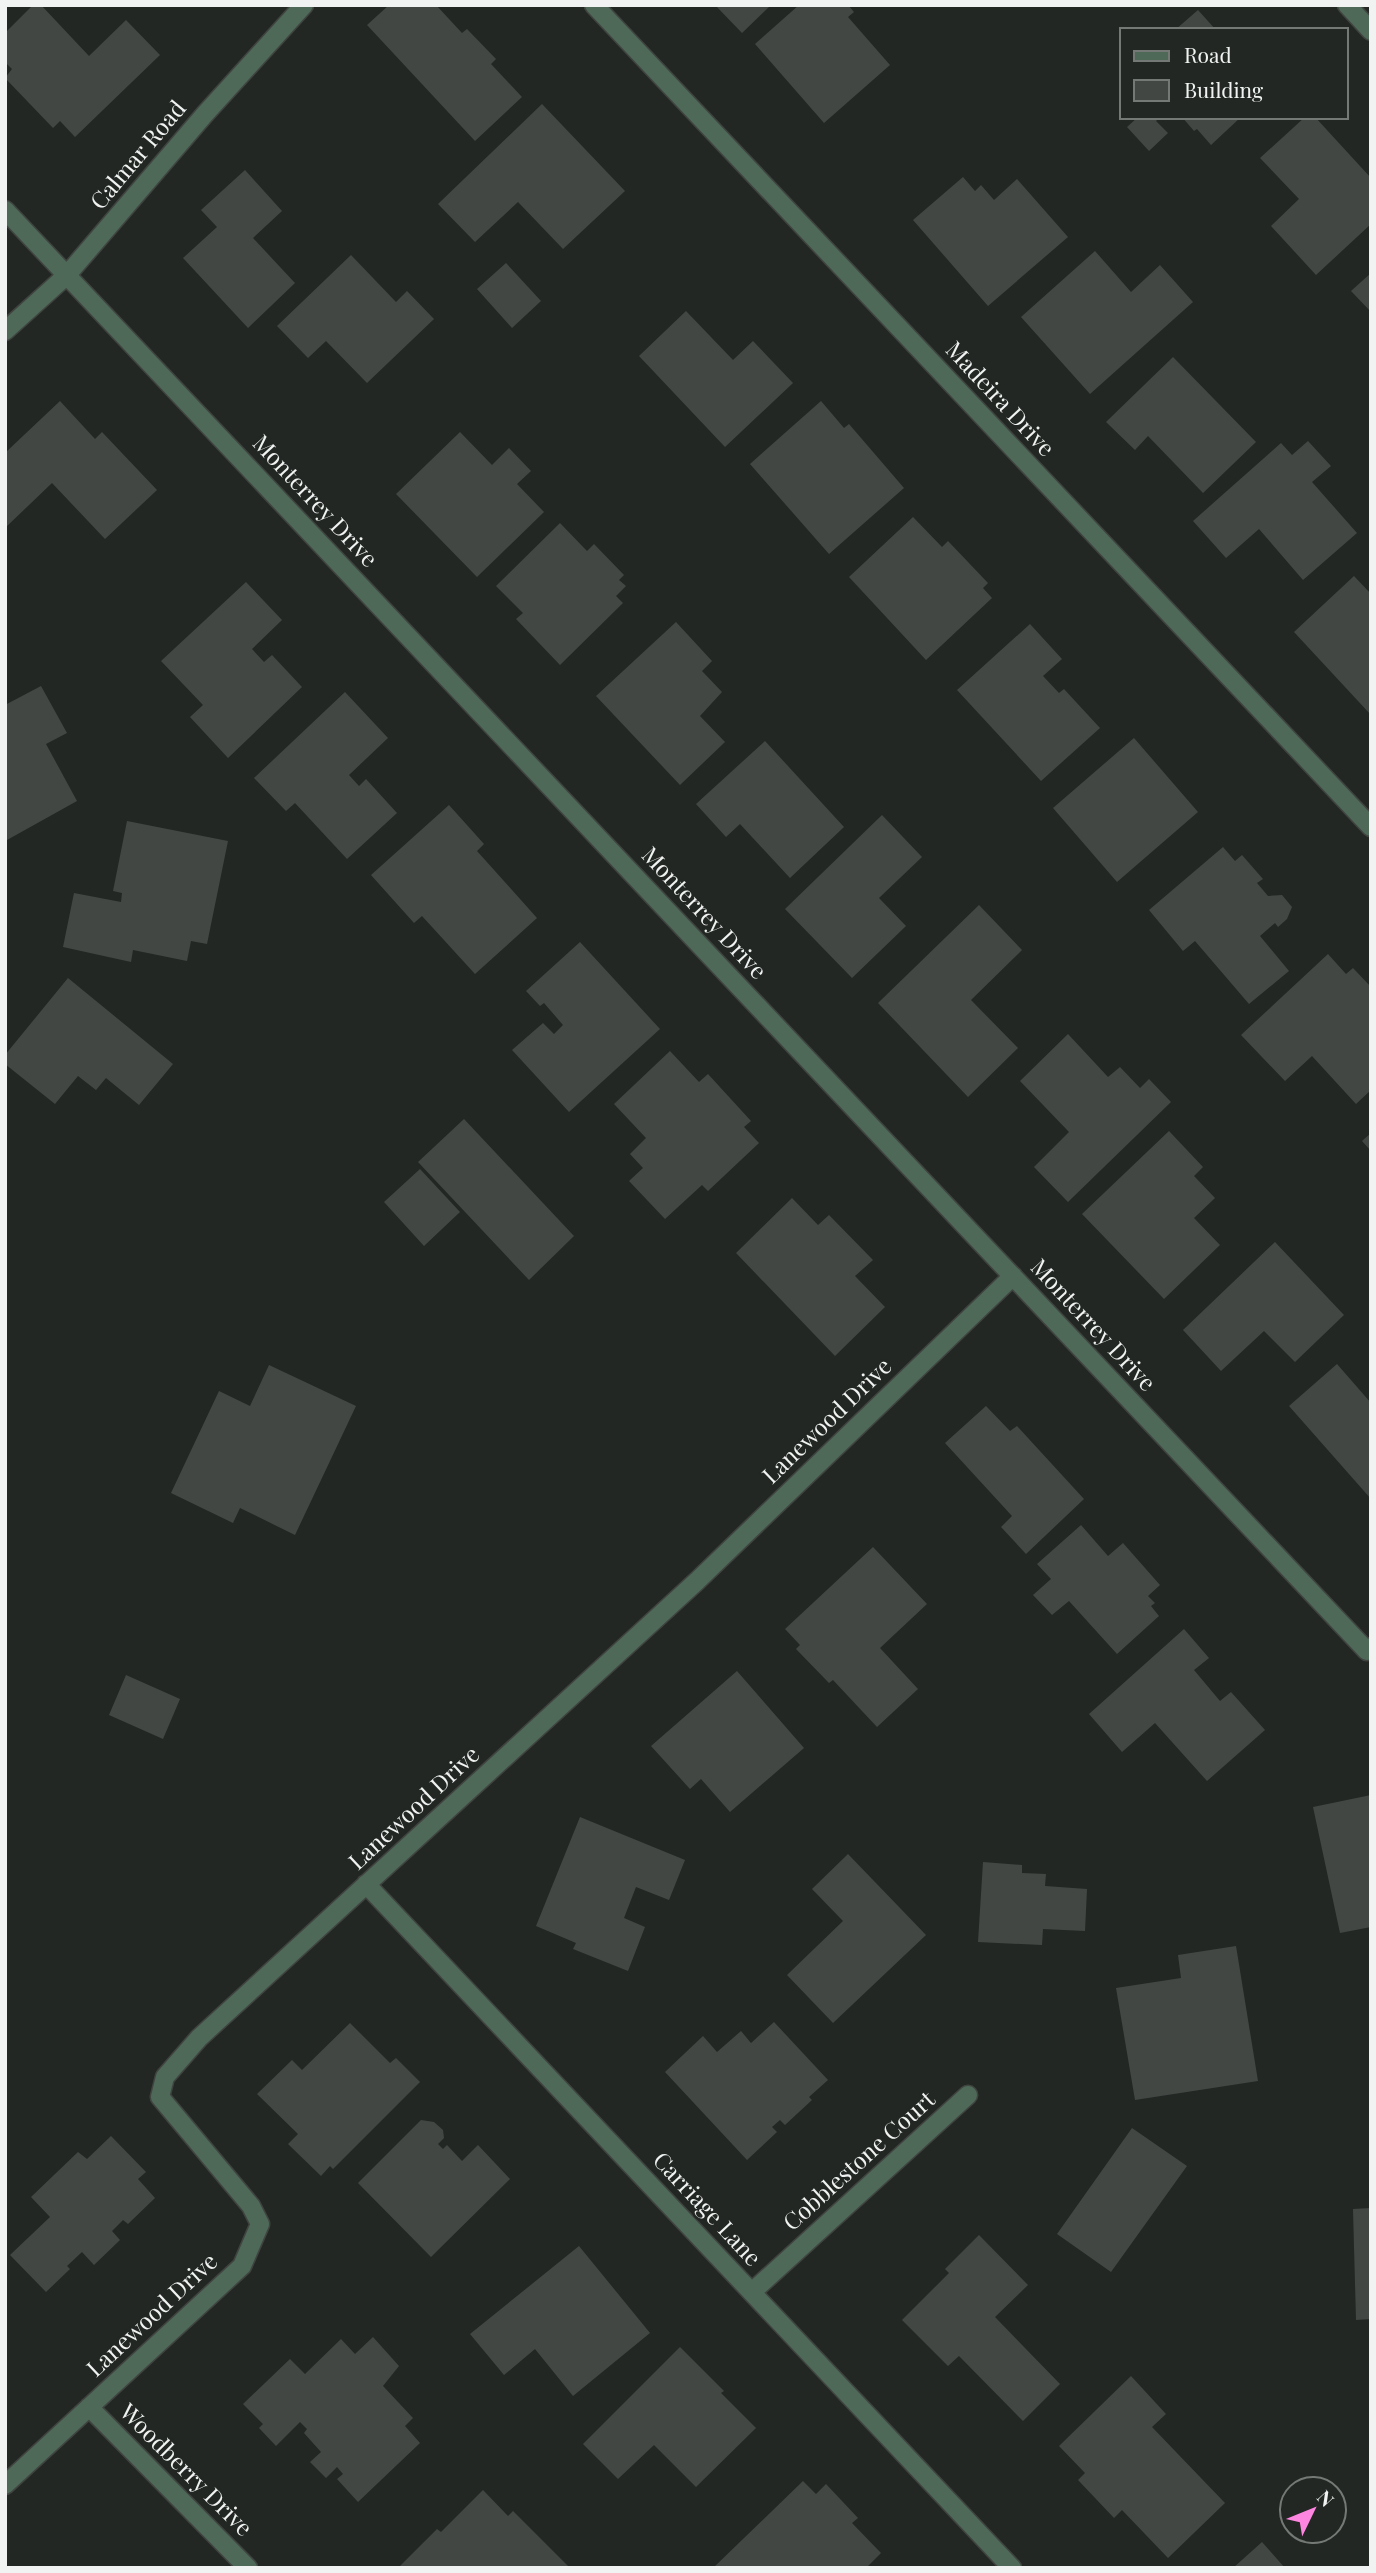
<svg xmlns="http://www.w3.org/2000/svg" width="1376" height="2573" viewBox="0 0 1376 2573" font-family="'Playfair Display',serif">
<style>
.building{fill:#424744}
.lines{fill:none;stroke-linecap:round;stroke-linejoin:round}
.minor-casing{stroke:#404441;stroke-width:21}
.minor{stroke:#4e6958;stroke-width:18}
.labels{text-anchor:middle;stroke-width:5;stroke-linejoin:round;paint-order:stroke}
.street-label{font-size:23px;fill:#f0f3f1;stroke:#232724}
</style>
<rect width="100%" height="100%" fill="#232724"/>
<!-- building -->
<path class="building" d="M33,5h8l48,51 37,-36 34,35 -85,82 -15,-16 -7,7 -48,-50 7,-9 -7,-7v-29z
M389,5h47l26,28 5,-4 29,30 -5,5 31,33 -47,44 -108,-116z
M715,5h56l-29,28z
M799,5h49l6,7 -6,5 42,48 -66,58 -69,-79z
M1198,10l18,20h-41z
M542,104l83,87 -62,58 -45,-47 -43,40 -37,-38z
M1138,117h22l-4,4 12,12 -19,18 -22,-24z
M1182,117h59l-30,28 -14,-16 -3,2z
M1305,117h10l56,61v46l-55,51 -45,-49 28,-27 -39,-41z
M245,170l37,41 -29,27 42,45 -47,45 -65,-70 34,-31 -16,-17z
M963,177l12,14 6,-6 13,15 23,-21 51,58 -80,69 -75,-86z
M1095,251l36,41 29,-27 33,37 -103,92 -69,-77z
M351,255l45,47 11,-11 27,28 -67,64 -41,-42 -18,17 -31,-32z
M506,263l35,38 -29,27 -35,-39z
M1371,273v39l-20,-21z
M686,311l47,49 20,-19 40,42 -68,64 -86,-91z
M1173,357l83,85 -53,51 -55,-57 -13,14 -29,-28z
M60,401l35,38 7,-7 55,58 -52,49 -53,-56 -47,45v-75z
M821,401l23,27 5,-4 55,64 -75,66 -79,-90z
M460,432l32,33 17,-17 22,23 -14,13 27,28 -67,65 -81,-83z
M1308,441l23,25 -19,16 45,51 -54,47 -44,-51 -33,29 -33,-37 88,-78 11,12z
M913,517l29,30 6,-6 40,42 -5,5 9,10 -66,62 -77,-83z
M560,523l27,28 7,-7 30,31 -5,5 7,6 -10,10 7,7 -63,62 -44,-46 7,-6 -27,-27z
M1354,576l17,18v121l-77,-83z
M246,582l36,38 -30,29 12,13 8,-7 30,32 -74,71 -38,-41 13,-12 -42,-44z
M676,622l36,39 -10,10 20,21 -22,24 25,26 -45,43 -84,-89z
M1030,624l32,35 -19,17 16,17 5,-4 36,39 -59,53 -84,-91z
M41,686l26,47 -21,11 31,57 -70,39 -2,-135z
M345,692l43,46 -39,37 10,11 7,-7 31,34 -50,46 -52,-56 -9,8 -32,-33z
M1134,738l64,74 -81,70 -64,-74z
M765,741l79,86 -54,51 -50,-54 -14,13 -30,-33z
M449,805l35,39 -7,7 60,67 -62,56 -53,-58 -8,7 -43,-48z
M882,815l40,42 -43,41 27,28 -54,52 -67,-69z
M127,821l101,20 -21,103 -16,-3 -4,20 -54,-11 -2,12 -68,-15 11,-54 47,9 1,-9 -9,-2z
M1223,847l12,14 7,-6 21,24 -6,4 11,13 14,-1 10,12 -5,12 -9,8 -3,-4 -15,13 29,35 -40,33 -54,-63 -12,10 -34,-41z
M979,905l43,45 -51,50 47,48 -50,49 -90,-94z
M580,942l80,87 -91,83 -57,-62 31,-27 11,11 9,-9 -19,-22 -4,3 -14,-15z
M1328,954l18,20 7,-6 18,19v103l-15,14 -44,-48 -27,25 -44,-46z
M68,978l105,86 -34,41 -33,-27 -10,12 -18,-14 -23,28 -50,-40v-9z
M1068,1034l40,43 12,-10 20,21 9,-9 22,23 -103,100 -34,-35 35,-35 -49,-51z
M670,1051l29,31 9,-8 43,47 -7,6 15,16 -51,48 -6,-6 -37,34 -36,-38 14,-13 -13,-14 16,-16 -32,-34z
M464,1119l110,117 -45,44 -111,-118z
M1169,1131l34,36 -9,9 21,22 -21,20 26,27 -56,54 -82,-85z
M1371,1133v18l-9,-10z
M420,1169l40,43 -36,34 -40,-44z
M792,1198l26,27 11,-10 44,45 -18,16 30,31 -50,49 -99,-103z
M1275,1242l69,73 -49,47 -31,-31 -43,40 -38,-41z
M1337,1364l34,39v96l-82,-93z
M269,1365l87,41 -61,129 -55,-27 -7,15 -62,-30 48,-102 31,15z
M986,1406l24,25 7,-5 67,73 -58,55 -25,-27 11,-11 -67,-73z
M1081,1525l27,31 15,-13 37,42 -12,11 7,7 -4,3 8,10 -42,38 -48,-53 -17,14 -19,-20 18,-16 -14,-15z
M873,1547l54,57 -47,44 38,41 -41,38 -44,-47 -4,3 -33,-34 4,-4 -15,-16z
M1184,1629l25,29 -15,12 26,31 11,-9 34,38 -58,51 -52,-58 -33,29 -33,-38z
M737,1671l67,77 -74,64 -29,-33 -11,10 -39,-43z
M126,1675l54,24 -17,40 -54,-24z
M1371,1795v132l-31,6 -27,-126z
M580,1817l105,43 -16,40 -33,-13 -12,31 21,9 -17,44 -55,-22 3,-6 -40,-17z
M848,1854l78,81 -93,88 -46,-48 56,-54 -31,-32z
M983,1862l39,3v8l24,1 -1,12 42,3 -2,42 -42,-2 -1,16 -64,-3z
M1236,1946l22,135 -123,19 -19,-112 65,-10 -3,-23z
M774,2022l54,58 -19,17 3,3 -27,25 -5,-5 -8,7 5,5 -30,28 -82,-88 38,-36 14,16 24,-21 10,12z
M350,2023l40,40 6,-5 24,24 -87,87 -3,-3 -9,10 -33,-32 10,-10 -41,-40 35,-34 10,10z
M421,2120l13,2 9,8 1,8 -6,6 5,5 4,-4 15,16 16,-16 32,34 -79,78 -73,-74z
M1132,2128l55,38 -76,106 -54,-38z
M111,2136l35,36 -8,7 17,19 -27,26 -5,-4 -11,11 8,9 -26,25 -12,-13 -15,14 3,3 -24,23 -36,-37 40,-38 -19,-20 47,-45 9,7z
M1371,2208v111l-15,1 -3,-111z
M979,2235l49,50 -33,32 65,67 -37,37 -64,-65 -11,10 -46,-46 47,-47 -4,-4z
M579,2246l71,87 -77,63 -38,-47 -31,26 -34,-41z
M373,2337l26,29 -16,20 30,32 -8,8 15,17 -62,59 -21,-23 6,-5 -6,-7 -11,11 -16,-16 11,-10 -17,-19 3,-4 -7,-7 -24,24 -17,-18 4,-4 -20,-20 47,-45 15,15 36,-35 14,15z
M680,2347l44,44 -3,2 35,35 -60,59 -42,-42 -36,34 -35,-35z
M1131,2376l35,38 -14,13 73,76 -57,55 -46,-48 -8,8 -36,-38 7,-7 -26,-27z
M803,2481l13,13 10,-10 32,34 -6,5 29,30 -15,15h-153z
M483,2490l25,26 5,-5 57,57h-172l39,-39 4,3z
M1262,2542l23,26h-52z"/>
<g class="lines">
<!-- minor casing -->
<g class="minor-casing">
<path id="minor" d="M594,5l777,822
M1347,5l24,26
M5,210l1362,1441 4,-4
M5,331l62,-56 138,-161 99,-109
M366,1884l646,684
M752,2292l216,-197
M89,2407l159,161
M5,2485l237,-219 18,-42 -9,-18 -91,-109 5,-20 34,-39 498,-457 316,-305"/>
</g>
<!-- minor -->
<use href="#minor" class="minor"/>
</g>
<g class="labels">
<!-- street labels -->
<g class="street-label">
<text transform="translate(138 155) rotate(-50)" y="8">Calmar Road</text>
<text transform="translate(1000 399) rotate(47)" y="8">Madeira Drive</text>
<text transform="translate(315 501) rotate(47)" y="8">Monterrey Drive</text>
<text transform="translate(704 913) rotate(47)" y="8">Monterrey Drive</text>
<text transform="translate(1093 1325) rotate(47)" y="8">Monterrey Drive</text>
<text transform="translate(827 1421) rotate(-44)" y="8">Lanewood Drive</text>
<text transform="translate(414 1808) rotate(-43)" y="8">Lanewood Drive</text>
<text transform="translate(859 2161) rotate(-42)" y="8">Cobblestone Court</text>
<text transform="translate(707 2209) rotate(47)" y="8">Carriage Lane</text>
<text transform="translate(152 2315) rotate(-43)" y="8">Lanewood Drive</text>
<text transform="translate(186 2470) rotate(45)" y="8">Woodberry Drive</text>
</g>
</g>
<!-- border -->
<rect width="1376" height="2573" fill="none" stroke="#f0f3f1" stroke-width="14"/>
<!-- legend -->
<rect x="1120" y="28" width="228" height="91" fill="#232724" stroke="#757976" stroke-width="2"/>
<rect x="1134" y="51" width="35" height="10" fill="#4e6958" stroke="#757976" stroke-width="2"/>
<text x="1184" y="63" font-size="21" fill="#f0f3f1">Road</text>
<rect x="1134" y="80" width="35" height="21" fill="#424744" stroke="#757976" stroke-width="2"/>
<text x="1184" y="98" font-size="21" fill="#f0f3f1">Building</text>
<!-- north arrow -->
<g transform="translate(1313 2510) rotate(47)"><circle r="33" fill="#232724" stroke="#757976" stroke-width="2"/>
<path d="M0-5L12 26L0 18L-12 26Z" fill="#fe86e1"/>
<text y="-10" font-size="19" font-weight="bold" text-anchor="middle" fill="#f0f3f1">N</text>
</g>
</svg>
